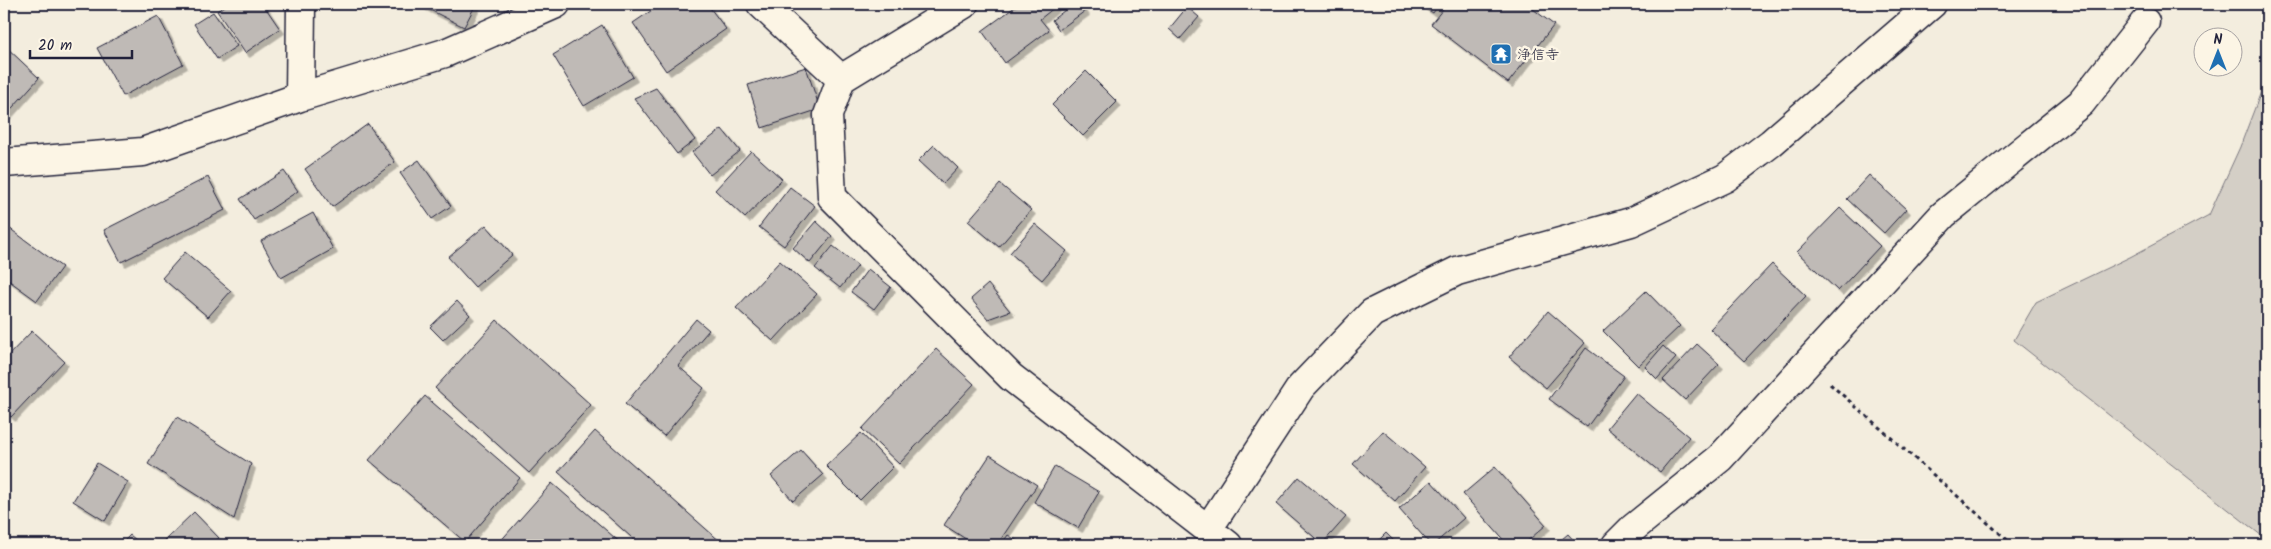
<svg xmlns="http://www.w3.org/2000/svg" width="2271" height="549" viewBox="0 0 2271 549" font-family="Kalam,'Klee One',sans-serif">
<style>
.green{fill:#d4cfc6;stroke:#7b7880}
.building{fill:#bfbab6;stroke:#22223b;filter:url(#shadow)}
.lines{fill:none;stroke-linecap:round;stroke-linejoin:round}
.minor-casing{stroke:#22223b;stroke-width:31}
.path{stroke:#22223b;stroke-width:3;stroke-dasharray:4 4;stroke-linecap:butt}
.minor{stroke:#fcf5e5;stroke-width:28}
.labels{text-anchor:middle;stroke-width:5;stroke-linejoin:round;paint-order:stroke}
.poi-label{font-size:14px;fill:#22223b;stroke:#fcf5e5;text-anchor:start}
</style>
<defs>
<filter id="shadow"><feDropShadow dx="4.5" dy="4.5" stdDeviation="0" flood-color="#0004"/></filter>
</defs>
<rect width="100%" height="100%" fill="#f3edde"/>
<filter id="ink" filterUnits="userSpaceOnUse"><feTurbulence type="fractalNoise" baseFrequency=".02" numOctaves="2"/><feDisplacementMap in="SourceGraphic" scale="10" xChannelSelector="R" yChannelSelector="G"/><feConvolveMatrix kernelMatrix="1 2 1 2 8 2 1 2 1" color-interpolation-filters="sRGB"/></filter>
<g filter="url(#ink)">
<!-- green -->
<path class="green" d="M2267,76v464l-253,-200 22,-38 94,-45 79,-42 31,-68z"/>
<!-- building -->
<path class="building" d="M228,4h35l17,25 -35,24 -28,-42z
M418,4h58l-12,23z
M661,4h46l19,25 -60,42 -33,-48z
M1019,4h34l2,3 -15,12 9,11 -44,33 -23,-32z
M1073,4h7l5,7 -26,19 -7,-10z
M1419,4h20l-6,9z
M1447,4h90l-4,5 21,16 -46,58 -77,-59z
M1187,7l12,10 -19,22 -11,-10z
M213,12l24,34 -20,13 -23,-35z
M158,16l25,48 -60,32 -26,-48z
M602,25l31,52 -49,29 -31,-51z
M4,45l35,33 -35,39z
M806,67l14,42 -58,19 -14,-43z
M1086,71l31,31 -34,34 -31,-31z
M656,88l39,52 -18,14 -43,-56z
M368,124l27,38 -63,45 -27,-38z
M722,129l18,22 -30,24 -18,-23z
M934,145l24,23 -15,16 -25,-23z
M751,151l31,28 -37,39 -30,-28z
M419,160l32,46 -19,13 -32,-46z
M284,171l14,20 -44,29 -14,-21z
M1869,175l37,34 -22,24 -37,-34z
M208,177l17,33 -104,52 -17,-32z
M1000,184l31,26 -32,37 -31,-26z
M790,187l25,19 -31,40 -25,-19z
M1840,208l40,38 -42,45 -41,-39z
M313,213l20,36 -52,29 -20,-37z
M816,221l16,15 -22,27 -17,-15z
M1035,224l32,27 -25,29 -32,-27z
M5,225l57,42 -25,34 -33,-24z
M486,225l26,30 -37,32 -27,-30z
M833,246l25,20 -18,22 -25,-20z
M185,252l46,39 -23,26 -46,-39z
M780,261l37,33 -44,47 -37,-33z
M1772,264l34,32 -62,65 -34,-32z
M868,269l23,18 -17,22 -23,-17z
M988,284l22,27 -22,8 -17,-20z
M1646,291l34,35 -42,40 -35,-35z
M457,301l13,14 -27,25 -13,-13z
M1548,311l37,32 -39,45 -37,-31z
M696,319l13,11 -31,36 26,22 -40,48 -39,-32z
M497,320l94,85 -62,68 -94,-85z
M32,331l32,30 -53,56 -7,-6v-51z
M1697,344l22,20 -34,36 -22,-20z
M1663,346l13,12 -19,21 -12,-12z
M1586,348l38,28 -37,51 -38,-28z
M936,349l38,35 -75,80 -37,-35z
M1636,393l53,44 -29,35 -53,-44z
M425,396l95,82 -55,64 -96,-82z
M177,417l74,47 -17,55 -86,-55z
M595,431l127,112 -2,2h-80l-82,-73z
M1383,431l42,36 -30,34 -42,-37z
M861,433l32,34 -33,33 -34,-34z
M801,450l22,25 -30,26 -22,-25z
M990,455l47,30 -40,60h-22l-31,-20z
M97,463l31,19 -23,39 -32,-20z
M1055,466l44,26 -21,36 -44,-26z
M1495,467l51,58 -23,20h-15l-45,-51z
M1299,477l47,40 -24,27 -46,-40z
M1431,481l33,37 -31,27h-2l-32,-36z
M552,483l71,62h-126z
M194,512l25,26 -8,7h-42l-4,-5z
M1386,533l12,12h-24z
M1568,534l10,11h-23z
M130,535l12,10h-22z
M1008,535l16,10h-23z"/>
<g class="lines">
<!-- minor casing -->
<g class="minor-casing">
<path id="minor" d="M761,4l80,75
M964,4l-123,75 -13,36 4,82 179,180 217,168
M300,97l1,-93
M4,163l139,-11 157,-55 145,-44 111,-49
M1208,529l93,-142 71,-74 85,-42 174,-49 94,-44 46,-35 161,-139
M1616,545l16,-16 88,-71 223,-243 138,-112 64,-81"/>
</g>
<!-- path -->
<path class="path" d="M1830,384l183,161"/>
<!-- minor -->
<use href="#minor" class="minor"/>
</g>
</g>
<!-- icons -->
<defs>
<g id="temple-square" transform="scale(1.125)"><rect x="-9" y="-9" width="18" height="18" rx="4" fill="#1f6fb2" stroke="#fcf5e5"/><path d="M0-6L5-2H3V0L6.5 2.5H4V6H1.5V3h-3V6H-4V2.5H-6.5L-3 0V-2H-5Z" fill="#fff"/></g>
</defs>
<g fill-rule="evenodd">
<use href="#temple-square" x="1501" y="54"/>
</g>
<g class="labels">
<!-- poi labels -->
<g class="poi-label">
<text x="1517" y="59">浄信寺</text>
</g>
</g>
<!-- margin -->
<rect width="2271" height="549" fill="none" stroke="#fcf5e5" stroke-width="20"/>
<rect x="10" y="10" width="2251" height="529" fill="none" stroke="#22223b" stroke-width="2" filter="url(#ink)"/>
<!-- north arrow -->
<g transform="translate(2218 52)"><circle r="24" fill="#fcf5e5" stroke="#a5a1a1"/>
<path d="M0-4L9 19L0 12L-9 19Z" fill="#1f6fb2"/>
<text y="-8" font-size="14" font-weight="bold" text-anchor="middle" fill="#22223b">N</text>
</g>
<!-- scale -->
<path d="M30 50v8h102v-8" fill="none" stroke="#22223b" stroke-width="2.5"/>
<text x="38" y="50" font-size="15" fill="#22223b" stroke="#fcf5e5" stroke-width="4" paint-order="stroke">20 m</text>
</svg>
